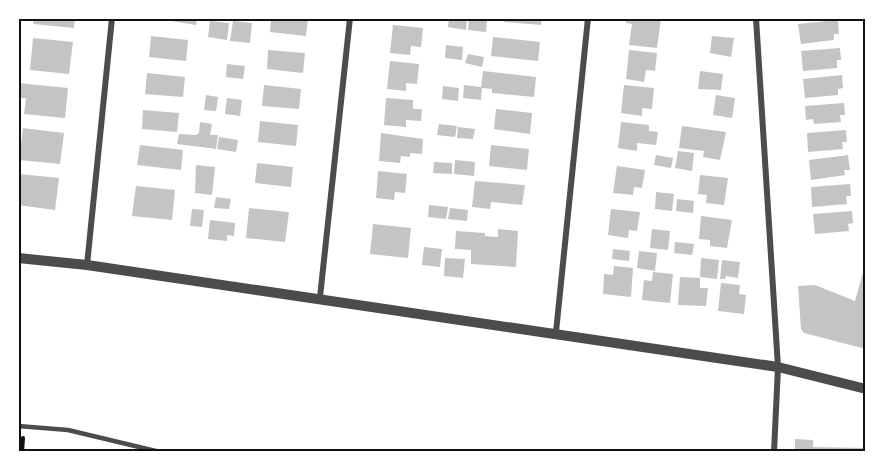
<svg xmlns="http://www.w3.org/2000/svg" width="884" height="470" viewBox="0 0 884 470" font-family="Montserrat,sans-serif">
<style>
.building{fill:#c4c4c4}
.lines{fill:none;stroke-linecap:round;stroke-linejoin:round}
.path{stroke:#111;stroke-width:4}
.service{stroke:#4c4c4c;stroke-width:4.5}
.minor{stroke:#4c4c4c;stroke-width:6}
.tertiary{stroke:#4c4c4c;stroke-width:10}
.neatline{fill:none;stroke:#111;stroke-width:2}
</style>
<rect width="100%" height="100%" fill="#fff"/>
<!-- building -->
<path class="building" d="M34,18h41l-1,10 -41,-4z
M152,18h45l-1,7z
M271,18h37l-2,18 -36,-4z
M449,18l18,1 -1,11 -18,-3z
M505,18h37l-1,7 -37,-3z
M626,18h35l-4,30 -28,-3 3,-21 -6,-1z
M469,19l18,2 -1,11 -18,-2z
M838,20l1,14h-5v6l-33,4 -3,-20z
M210,21l19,2 -2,17 -19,-3z
M233,21l19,2 -2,20 -20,-2z
M393,25l30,3 -2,19 -10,-1 -1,9 -20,-2z
M151,36l37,4 -2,21 -37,-4z
M712,36l22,2 -3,19 -21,-4z
M493,37l47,5 -2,19 -47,-5z
M33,38l40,4 -4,32 -39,-4z
M446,45l17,2 -1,13 -17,-2z
M840,48l1,12h-4v8l-34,3 -2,-20z
M268,50l37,3 -2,20 -36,-4z
M629,50l28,3 -2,18 -9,-1 -2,12 -18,-3z
M468,54l16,3 -2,10 -17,-4z
M390,61l29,3 -2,20 -11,-1v8l-19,-2z
M227,64l18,2 -2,13 -17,-2z
M483,71l53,6 -2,20 -42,-4v-4l-10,-1 -1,12 -18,-2 1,-13 17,2z
M700,71l23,3 -2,16 -23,-1z
M147,73l38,4 -2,20 -38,-3z
M842,75l1,13 -5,1v6l-33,3 -2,-19z
M18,83l50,5 -3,30 -41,-4 2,-16h-8z
M264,85l37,4 -2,20 -37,-3z
M624,85l30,3 -2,21 -10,-1v8l-21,-3z
M443,86l16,2 -1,13 -16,-2z
M206,95l12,2 -2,14 -12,-1z
M716,95l19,3 -3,20 -19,-3z
M227,98l15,2 -2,16 -15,-2z
M386,98l27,2v9h9l-1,12 -15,-1v7l-22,-2z
M844,103l1,12h-5l1,7 -27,2 -1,-5 -7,1 -1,-14z
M496,109l36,4 -2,21 -36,-5z
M143,110l36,3 -2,19 -35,-3z
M260,121l38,4 -2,21 -38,-4z
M200,122l12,2 -2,11h8l-2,14 -39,-5 2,-10 17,1 3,-2z
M621,122l28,3v6l9,1 -2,13 -19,-2v8l-19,-3z
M439,124l18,2 -2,11 -18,-2z
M682,126l44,6 -6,28 -17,-3 1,-6 -25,-3z
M458,127l17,2 -2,10 -16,-1z
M23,128l41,5 -4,31 -41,-4z
M846,130l1,12h-5l1,7 -35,3 -1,-19z
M381,133l42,6 -1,15 -12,-1v4l-9,-1 -1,7 -21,-2z
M219,137l19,3 -2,12 -19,-3z
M140,145l43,5 -2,20 -44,-5z
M491,145l38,4 -2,21 -38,-4z
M678,151l16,2 -2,18 -17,-3z
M656,155l17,3 -2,10 -17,-3z
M848,155l2,15h-6l1,5 -34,5 -2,-20z
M455,160l20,2 -1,14 -20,-2z
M434,162l18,1v11l-19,-1z
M257,163l36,4 -2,20 -36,-4z
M196,165l19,2 -3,28 -17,-2z
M617,166l28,4 -3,18 -8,-1 -1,8 -20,-2z
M378,171l29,3 -2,19 -10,-1 -1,8 -18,-2z
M19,174l40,4 -4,32 -37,-5z
M700,175l28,3 -4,27 -18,-2 1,-8 -9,-1z
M475,181l50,4 -3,20 -31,-3 -1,7 -18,-2z
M850,184l1,12h-5l1,8 -35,3 -1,-20z
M136,186l39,4 -3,30 -40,-4z
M656,192l18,2 -2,17 -17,-2z
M216,197l15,2 -2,10 -15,-1z
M677,199l17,2 -1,12 -17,-2z
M429,205l19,2 -2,12 -18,-2z
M249,208l40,4 -4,30 -39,-4z
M450,208l18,2 -1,11 -19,-2z
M192,209l12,1 -2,17 -12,-1z
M611,209l29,3 -3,19 -8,-1 -1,8 -20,-3z
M852,211l1,12 -5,1 1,7 -34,3 -2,-20z
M701,216l31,4 -5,28 -17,-2v-6l-11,-1z
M210,220l25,3 -1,13 -7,-1v6l-19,-2z
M373,224l38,4 -3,30 -38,-4z
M498,229l20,2 -2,36 -45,-3v-14l-16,-1 1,-18 29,2v3l13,1z
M652,229l18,2 -2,19 -18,-2z
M675,242l19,2 -2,11 -18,-2z
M424,247l18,2 -2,18 -18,-2z
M613,249l17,2 -1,10 -17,-2z
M639,251l18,2 -2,18 -18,-3z
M445,258l20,1 -2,19 -19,-2z
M701,258l18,2 -2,19 -17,-2z
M722,260l18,2 -2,16 -12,-2 -1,3h-5z
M614,266l19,2 -2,29 -28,-3 1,-20 9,1z
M864,269l2,80 -62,-16 -3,-4 -3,-43 17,-1 40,16z
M653,272l20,2 -3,29 -28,-3 2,-20 8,1z
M680,277l20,1v10h8l-2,18 -28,-1z
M721,283l19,2 -1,9 7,1 -2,19 -26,-3z
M795,439l18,1v7l53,1v4h-71z"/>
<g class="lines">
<!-- path -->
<path class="path" d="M22,452l1,-14"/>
<!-- service -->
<path class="service" d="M18,426l50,4 92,22"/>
<!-- minor -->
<path class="minor" d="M756,18l22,349 -4,85
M87,265l25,-247
M320,297l30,-279
M556,332l32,-314"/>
<!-- tertiary -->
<path class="tertiary" d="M18,258l69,7 691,102 88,22"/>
</g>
<!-- border -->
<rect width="884" height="470" fill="none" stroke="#ffffff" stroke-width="39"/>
<rect x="20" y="20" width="844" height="430" class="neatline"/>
</svg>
